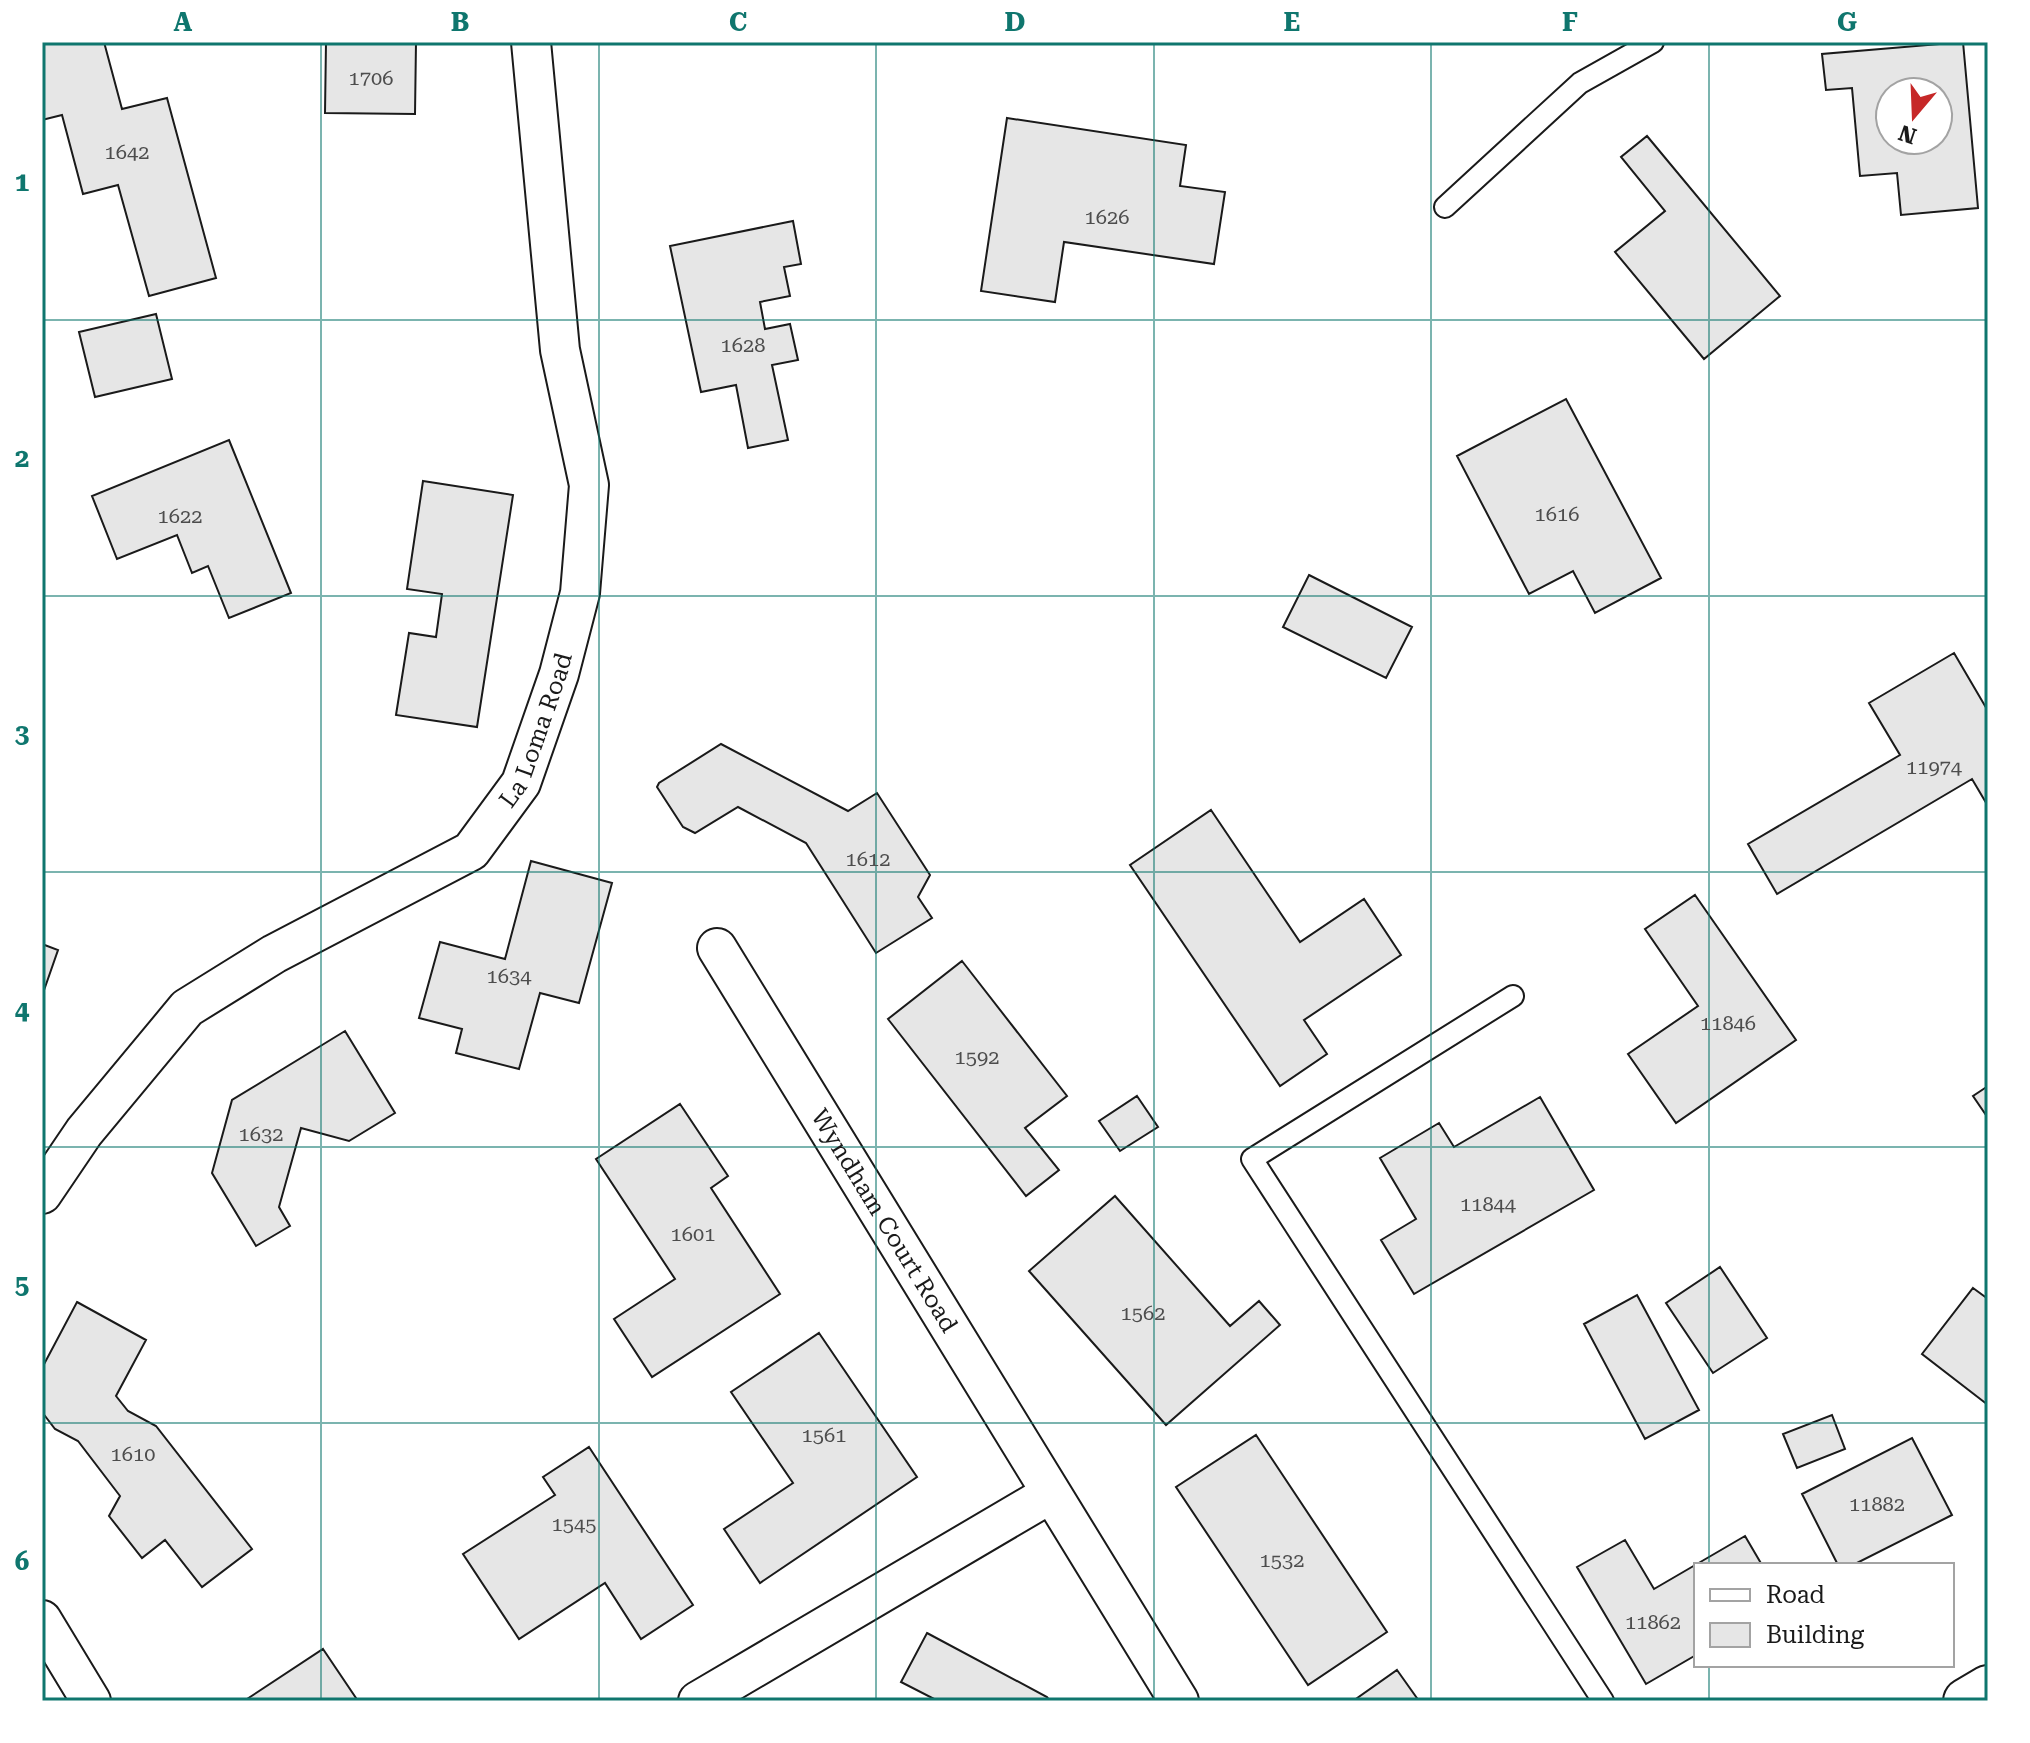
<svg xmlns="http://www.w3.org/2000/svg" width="2030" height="1743" viewBox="0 0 2030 1743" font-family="'Roboto Serif',serif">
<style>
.building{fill:#e6e6e6;stroke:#1a1a1a;stroke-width:2;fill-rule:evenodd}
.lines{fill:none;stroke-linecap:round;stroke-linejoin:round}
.service-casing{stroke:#1a1a1a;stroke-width:24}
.minor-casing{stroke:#1a1a1a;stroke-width:42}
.secondary-casing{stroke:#1a1a1a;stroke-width:48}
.service{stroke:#fff;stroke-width:20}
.minor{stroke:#fff;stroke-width:38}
.secondary{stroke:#fff;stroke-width:44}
.grid{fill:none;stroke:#0f766e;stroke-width:2;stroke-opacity:0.55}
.labels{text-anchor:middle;stroke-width:6;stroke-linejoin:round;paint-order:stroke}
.number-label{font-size:20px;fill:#4d4d4d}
.street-label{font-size:24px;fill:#1a1a1a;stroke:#fff}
.neatline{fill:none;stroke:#0f766e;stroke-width:3}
.grid-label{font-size:26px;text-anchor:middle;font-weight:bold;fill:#0f766e}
</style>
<rect width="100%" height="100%" fill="#fff"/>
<!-- building -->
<path class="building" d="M42,42h62l18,67 45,-11 49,180 -67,18 -31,-111 -35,9 -21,-79 -20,5z
M326,42h90l-1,72 -90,-1z
M1963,42l15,166 -77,7 -4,-42 -37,3 -8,-88 -26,2 -4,-36zM1890,92h48v48h-48z
M1007,118l179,27 -6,41 45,6 -11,72 -150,-22 -9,60 -74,-11z
M1647,136l133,160 -76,63 -89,-107 50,-41 -44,-54z
M793,221l8,43 -17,3 6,29 -30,6 5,27 25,-5 8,36 -26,5 16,75 -40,8 -12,-63 -35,7 -31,-146z
M156,314l16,65 -77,18 -16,-65z
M1566,399l95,179 -66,35 -22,-42 -44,23 -72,-138z
M229,440l62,153 -62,25 -21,-52 -16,7 -15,-38 -60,24 -25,-63z
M423,481l90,14 -36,232 -81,-12 13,-82 27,4 6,-43 -35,-5z
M1309,575l103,52 -26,51 -103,-51z
M1954,653l34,58v95l-16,-27 -195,115 -29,-50 152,-89 -31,-52z
M721,744l127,67 29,-18 53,82 -12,22 14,21 -56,35 -70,-110 -68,-36 -43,26 -12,-6 -26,-40 2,-4z
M1211,810l89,132 64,-43 37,56 -97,65 23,34 -47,32 -150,-221z
M531,861l81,22 -33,120 -39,-10 -21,76 -63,-16 6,-24 -43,-11 21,-76 65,17z
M1695,895l101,145 -120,83 -48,-69 70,-48 -53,-77z
M42,944l16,6 -16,46z
M962,961l105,135 -42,32 34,42 -33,26 -138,-177z
M345,1031l50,82 -46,28 -48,-13 -22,79 11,19 -34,20 -44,-73 20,-73z
M1988,1086v32l-15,-22z
M1137,1096l21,31 -38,24 -21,-30z
M1540,1097l54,93 -180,104 -33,-54 35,-21 -36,-61 59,-35 15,24z
M680,1104l48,72 -17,12 69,106 -128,83 -38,-58 61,-40 -79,-120z
M1115,1196l115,130 29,-25 21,24 -114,100 -137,-154z
M1720,1267l47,71 -54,35 -47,-70z
M1973,1288l15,11v106l-66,-51z
M1637,1295l62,115 -54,29 -61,-115z
M77,1302l69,38 -30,56 12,15 28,15 96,123 -50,38 -37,-47 -23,18 -33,-42 11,-20 -42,-55 -23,-12 -13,-17v-44z
M819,1333l98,144 -157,106 -36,-54 69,-46 -62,-91z
M1832,1415l13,34 -48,19 -14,-34z
M1256,1435l131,197 -79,53 -132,-198z
M1912,1438l40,77 -99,50h-15l-36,-71z
M589,1447l104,158 -52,34 -36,-56 -86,56 -56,-85 92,-59 -12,-18z
M1745,1536l17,29h-66v90l-50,29 -69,-117 48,-27 29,49z
M927,1633l120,64 3,4h-112l-37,-19z
M323,1649l35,52h-114z
M1397,1670l22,31h-66z"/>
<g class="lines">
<!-- service casing -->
<g class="service-casing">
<path id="service" d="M1445,207l135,-124 73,-41
M1513,996l-261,163 351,542"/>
</g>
<!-- minor casing -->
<g class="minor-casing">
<g id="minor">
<path id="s1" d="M717,948l462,753"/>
<path id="s2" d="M42,1194l42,-62 103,-124 87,-54 197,-103 50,-68 38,-109 21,-81 9,-108 -29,-135 -29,-308"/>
<path d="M42,1620l49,81"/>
<path d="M698,1701l352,-207"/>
</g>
</g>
<!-- secondary casing -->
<g class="secondary-casing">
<path id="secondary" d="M1966,1701l22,-13"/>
</g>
<!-- service -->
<use href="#service" class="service"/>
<!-- minor -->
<use href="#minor" class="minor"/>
<!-- secondary -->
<use href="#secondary" class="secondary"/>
</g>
<!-- grid -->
<path class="grid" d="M321,42v1659M599,42v1659M876,42v1659M1154,42v1659M1431,42v1659M1709,42v1523M42,320h1946M42,596h1946M42,872h1946M42,1147h1946M42,1423h1946M1709,1665v36"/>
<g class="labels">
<!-- number labels -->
<g class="number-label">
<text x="371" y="85">1706</text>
<text x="127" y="159">1642</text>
<text x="1107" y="224">1626</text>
<text x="743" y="352">1628</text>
<text x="1557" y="521">1616</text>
<text x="180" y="523">1622</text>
<text x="1934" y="774">11974</text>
<text x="868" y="866">1612</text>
<text x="509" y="983">1634</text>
<text x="1728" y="1030">11846</text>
<text x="977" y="1064">1592</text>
<text x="261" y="1141">1632</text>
<text x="1488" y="1211">11844</text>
<text x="693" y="1241">1601</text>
<text x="1143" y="1320">1562</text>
<text x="824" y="1442">1561</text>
<text x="133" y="1461">1610</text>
<text x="1877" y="1511">11882</text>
<text x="574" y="1531">1545</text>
<text x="1282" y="1567">1532</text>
<text x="1653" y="1629">11862</text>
</g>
<!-- street labels -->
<g class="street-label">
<text dy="8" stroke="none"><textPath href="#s2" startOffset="700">La Loma Road</textPath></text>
<text dy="8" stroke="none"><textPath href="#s1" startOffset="320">Wyndham Court Road</textPath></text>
</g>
</g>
<!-- border -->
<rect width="2030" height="1743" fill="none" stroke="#ffffff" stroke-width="88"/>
<!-- legend -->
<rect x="1694" y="1563" width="260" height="104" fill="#ffffff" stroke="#a3a3a3" stroke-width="2"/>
<rect x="1710" y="1589" width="40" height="12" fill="#ffffff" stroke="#a3a3a3" stroke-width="2"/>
<text x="1766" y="1603" font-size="24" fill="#1a1a1a">Road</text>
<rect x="1710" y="1623" width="40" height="24" fill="#e6e6e6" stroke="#a3a3a3" stroke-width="2"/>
<text x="1766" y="1643" font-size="24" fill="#1a1a1a">Building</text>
<!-- north arrow -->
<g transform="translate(1914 116) rotate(199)"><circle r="38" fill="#ffffff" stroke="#a3a3a3" stroke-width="2"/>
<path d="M0-6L14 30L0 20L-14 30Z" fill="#c62828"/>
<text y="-12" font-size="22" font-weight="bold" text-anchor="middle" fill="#1a1a1a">N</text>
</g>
<rect x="44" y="44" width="1942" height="1655" class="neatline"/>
<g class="grid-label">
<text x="183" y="31">A</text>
<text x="460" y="31">B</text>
<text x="738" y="31">C</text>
<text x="1015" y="31">D</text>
<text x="1292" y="31">E</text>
<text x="1570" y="31">F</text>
<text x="1847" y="31">G</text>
<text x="22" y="191">1</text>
<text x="22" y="467">2</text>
<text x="22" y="743">3</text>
<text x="22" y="1019">4</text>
<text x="22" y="1294">5</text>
<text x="22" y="1570">6</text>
</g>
</svg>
